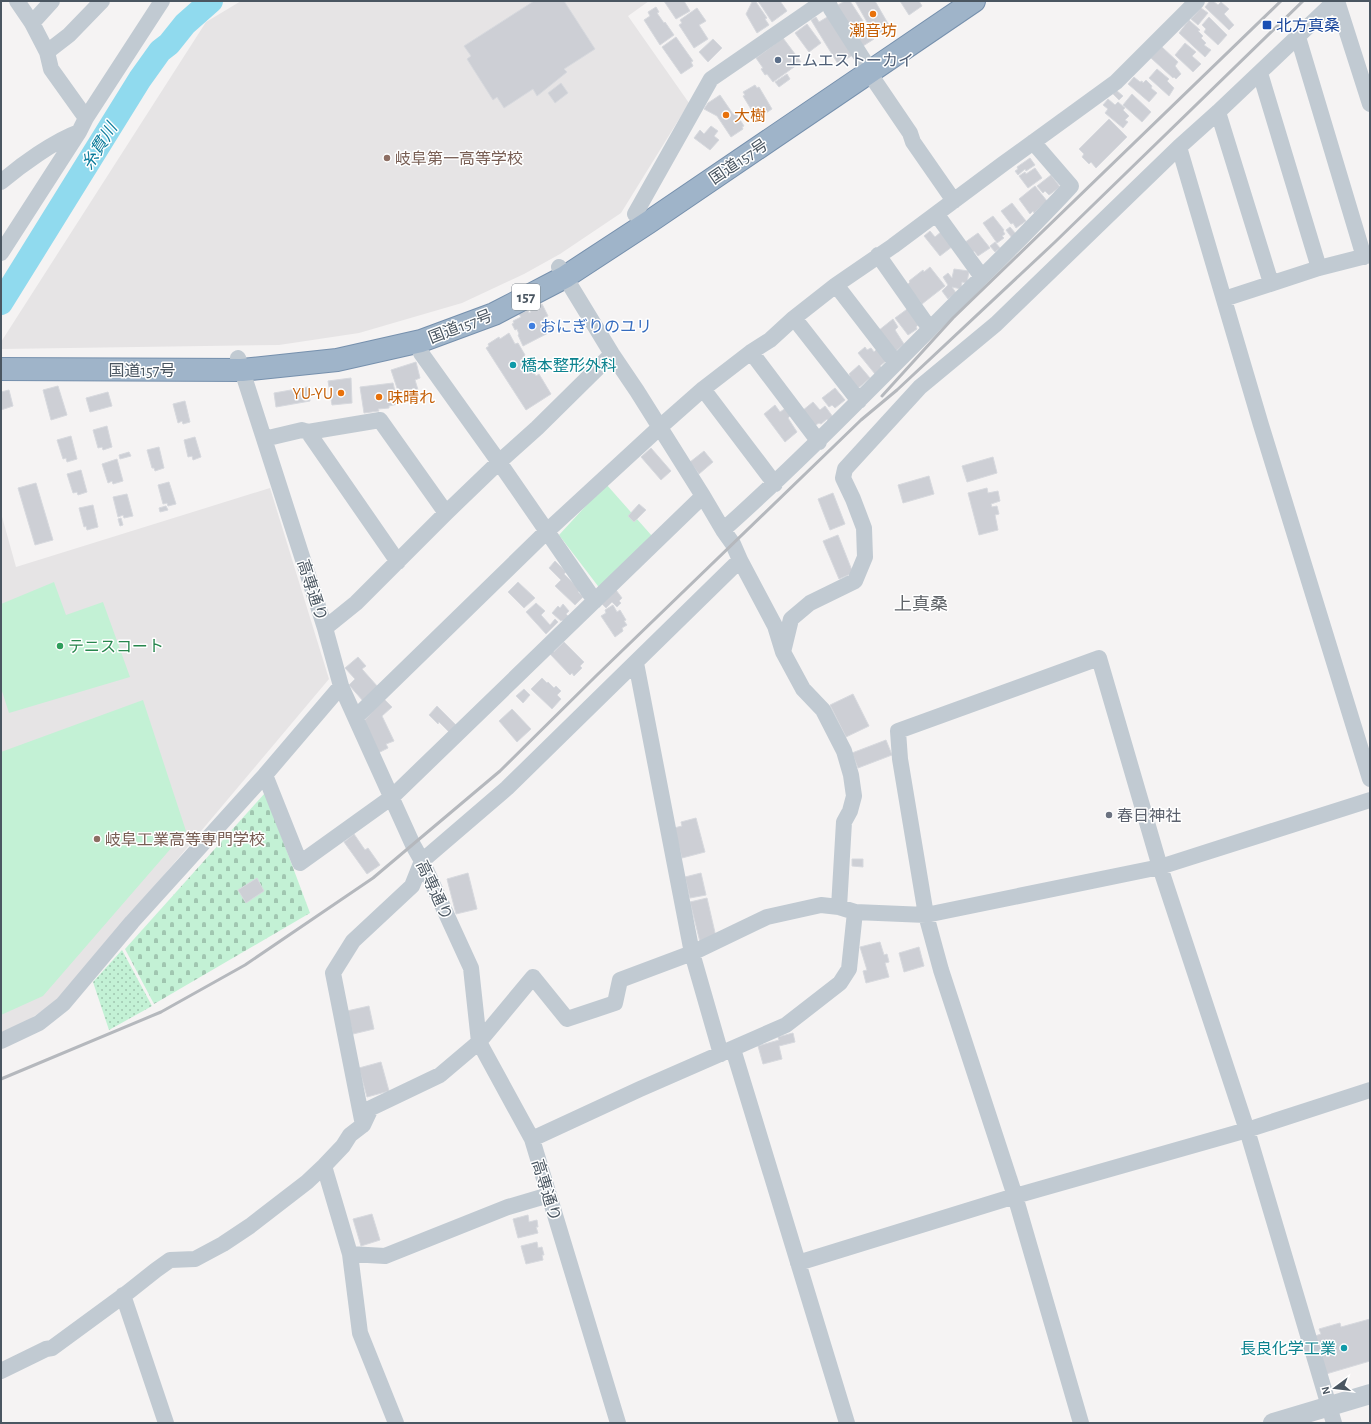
<svg xmlns="http://www.w3.org/2000/svg" width="1371" height="1424" viewBox="0 0 1371 1424" font-family="'Alegreya Sans','Noto Sans JP',sans-serif">
<style>
.education{fill:#e6e4e5}
.grass{fill:url(#grass-dots)}
.cemetery{fill:url(#cemetery-stones)}
.green{fill:#c3f1d5}
.lines{fill:none;stroke-linecap:round;stroke-linejoin:round}
.river{stroke:#90daee;stroke-width:24}
.building{fill:#cdcfd5;stroke:#d7d9de}
.trunk-casing{stroke:#7690ad;stroke-width:24}
.minor{stroke:#c1cad2;stroke-width:16}
.tertiary{stroke:#c1cad2;stroke-width:20}
.trunk{stroke:#9fb4c9;stroke-width:22}
.rail{stroke:#b5b8bd;stroke-width:3}
.food-dot{fill:#e8710a;stroke:#fff;stroke-width:1.5}
.transit-dot{fill:#1a4fb4;stroke:#fff;stroke-width:1.5}
.service-dot{fill:#5c6f8a;stroke:#fff;stroke-width:1.5}
.education-dot{fill:#8d6e63;stroke:#fff;stroke-width:1.5}
.shop-dot{fill:#3f7fe0;stroke:#fff;stroke-width:1.5}
.culture-dot{fill:#0f9aa8;stroke:#fff;stroke-width:1.5}
.leisure-dot{fill:#2e9e5b;stroke:#fff;stroke-width:1.5}
.worship-dot{fill:#6b7280;stroke:#fff;stroke-width:1.5}
.labels{text-anchor:middle;stroke-width:3;stroke-linejoin:round;paint-order:stroke}
.shield{fill:#fff;stroke:#808990;stroke-width:1}
.shield-label{font-size:15px;font-weight:bold;fill:#4a5661}
.transit-label{font-size:16px;fill:#164399;stroke:#fff;text-anchor:start}
.food-label{font-size:16px;fill:#c56008;stroke:#fff;text-anchor:start}
.service-label{font-size:16px;fill:#4e5e75;stroke:#fff;text-anchor:start}
.education-label{font-size:16px;fill:#785e54;stroke:#fff;text-anchor:start}
.street-label{font-size:16px;fill:#4a5661;stroke:#fff}
.shop-label{font-size:16px;fill:#366cbe;stroke:#fff;text-anchor:start}
.culture-label{font-size:16px;fill:#0d838f;stroke:#fff;text-anchor:start}
.leisure-label{font-size:16px;fill:#27864d;stroke:#fff;text-anchor:start}
.worship-label{font-size:16px;fill:#5b616d;stroke:#fff;text-anchor:start}
.water-label{font-size:17px;font-style:italic;fill:#0c7c9b;stroke:#fff}
.quarter-label{font-size:18px;fill:#5f6368;stroke:#fff}
</style>
<defs>
<pattern id="grass-dots" width="8" height="8" patternUnits="userSpaceOnUse"><rect width="8" height="8" fill="#c3f1d5"/><path d="M2 2h.1M6 6h.1" fill="none" stroke="#a0c6b0" stroke-width="1.8" stroke-linecap="round"/></pattern>
<pattern id="cemetery-stones" width="16" height="16" patternUnits="userSpaceOnUse"><rect width="16" height="16" fill="#c3f1d5"/><path d="M2 7V4a2 2 0 0 1 4 0v3zM10 15v-3a2 2 0 0 1 4 0v3z" fill="#a0c6b0"/></pattern>
</defs>
<rect width="100%" height="100%" fill="#f5f3f3"/>
<!-- education -->
<path class="education" d="M241,1h408l-21,15 61,87 -68,110 -61,41 -36,20 -62,29 -103,30 -80,12 -278,4v-7l205,-320z
M270,488l59,191 -270,321 -37,24 -21,8v-519l15,54z"/>
<!-- grass -->
<path class="grass" d="M122,950l30,56 -43,24 -16,-48z"/>
<!-- cemetery -->
<path class="cemetery" d="M265,793l45,120 -156,91 -29,-55z"/>
<!-- green -->
<path class="green" d="M606,484l46,52 -51,54 -42,-55z
M54,582l12,33 37,-13 27,75 -121,36 -8,-25v-84z
M143,700l43,131 -143,165 -42,19v-263z"/>
<g class="lines">
<!-- river -->
<path class="river" d="M1,303l139,-224 20,-28 9,-7 16,-20 26,-23"/>
</g>
<!-- building -->
<path class="building" d="M534,1h30l31,48 -31,20 3,3 -30,24 -4,-7 -29,19 -7,-11 -4,3 -26,-41 4,-3 -7,-10z
M664,1h20l6,10 -14,8z
M758,1h22l7,10 -15,11z
M845,1h5l13,20 -12,8 -15,-23z
M855,1h20l15,26 -15,9z
M900,1h19l3,5 -13,9z
M1210,1h3l5,4 3,-3 8,7 -5,5 10,11 -5,5 -24,-23z
M752,2h4l11,16 -2,1 4,6 -12,8 -11,-19z
M656,7l3,5 -2,1 7,10 1,-1 9,13 -14,10 -16,-25 6,-4 -2,-4z
M697,8l9,13 -7,4 9,14 -14,9 -15,-23 3,-2 -2,-3z
M1201,8l7,5 -10,12 -7,-6z
M829,16l24,39 -15,9 -27,-44 5,-3 3,5z
M1209,17l18,18 -9,10 -14,-13 2,-3 -4,-4z
M1189,20l11,10 -2,1 5,5 -2,2 5,5 -2,2 7,5 -6,7 -26,-24z
M863,22l11,17 -11,7 -12,-16z
M807,24l14,19 -12,9 -14,-19z
M676,37l17,24 -2,1 2,4 -12,8 -19,-27z
M783,38l18,24 -28,20 -6,-8 -2,1 -4,-6 2,-1 -7,-10z
M713,39l9,9 -14,14 -9,-10z
M1185,43l11,9 -4,4 9,8 -8,8 -18,-17z
M1162,47l16,15 -3,4 6,8 -5,5 -2,-2 -1,1 -22,-20z
M1157,69l12,10 -2,2 7,7 -5,8 -20,-18z
M787,74l3,5 -11,8 -4,-5z
M1134,77l6,5 2,-1 1,2 3,-3 6,6 -1,2 6,5 -8,9 -21,-18z
M561,83l7,10 -13,10 -7,-10z
M755,85l2,3 2,-1 13,22 -15,10 -14,-23 2,-1 -2,-3z
M1116,90l7,6 -4,4 -6,-6z
M1132,94l19,18 -9,10 -19,-17z
M720,95l13,19 2,-2 9,14 -2,1 1,2 -12,8 -14,-21 -13,-7 4,-6z
M1108,99l7,6 3,-3 7,6 -2,2 6,6 -4,4 3,2 -5,6 -18,-15 3,-4 -5,-4z
M1109,119l18,18 -31,31 -5,-6 -2,2 -7,-7 2,-3 -5,-5z
M711,126l7,5 -4,5 5,4 -9,10 -16,-12 6,-8 4,4z
M1030,158l5,7 -9,6 -1,-2 -7,6 -3,-4 3,-2 -1,-2z
M1035,168l7,10 -14,10 -9,-12 6,-4 1,2z
M1051,175l9,12 -11,8 -4,-4 -2,2 -6,-7z
M1035,186l12,15 -13,12 -1,-2 -3,3 -11,-15z
M1012,203l14,18 -10,7 -3,-5 -2,1 -10,-13z
M993,216l11,14 -1,1 2,3 -3,2 2,2 -7,5 -14,-20z
M1010,227l6,7 -4,4 -6,-8z
M930,231l5,6 7,-6 11,15 -13,10 -16,-20z
M978,233l12,15 -12,8 -4,-5 -3,3 -7,-11z
M995,242l5,6 -5,4 -5,-6z
M930,267l15,19 -23,18 -15,-19 3,-3 -1,-1 14,-11 1,2z
M954,269l15,2 -2,12 -5,-1 -1,7 -9,-2 4,6 -8,6 -6,-8 6,-6 -5,-8 5,-4 4,5z
M542,304l6,12 -3,1 7,14 -29,15 -5,-11 1,-1 -2,-5 -2,1 -3,-6 2,-1 -1,-2 8,-4 -2,-3 9,-4 1,3 2,-1 -1,-2z
M910,307l9,17 -3,3 1,2 -9,6 -13,-17z
M893,319l5,8 -3,3 9,14 -9,8 -17,-21z
M509,333l6,11 3,-1 7,12 -1,1 12,20 3,-2 12,20 -25,16 -40,-62 3,-2 -1,-2 11,-7 1,2z
M865,347l2,3 4,-2 3,4 3,-3 9,12 -6,5 2,2 -7,6 -17,-21z
M416,362l4,16 -5,2 4,13 -18,7 -10,-30z
M859,365l11,13 -14,12 -9,-11 3,-3 -1,-2z
M351,378l1,25 -20,2 -4,-24z
M393,383l5,21 -9,2v2l-11,1 1,2 -15,2 -4,-26z
M58,386l9,29 -16,5 -8,-30z
M308,387l2,14 -34,6 -2,-14z
M835,388l10,12 -10,8 -3,-3 -3,2 -7,-9z
M9,390l4,16 -12,4v-18z
M108,392l4,14 -22,6 -4,-14z
M185,401l5,21 -7,2 -1,-3 -4,2 -5,-19z
M813,402l7,8 5,-4 8,11 -5,4 -1,-2 -6,5 -2,-1 -5,3 -12,-15z
M775,405l5,7 6,-4 5,7 -3,3 9,14 -12,10 -21,-28z
M107,426l5,21 -9,3 -1,-3 -4,1 -5,-18z
M71,436l6,23 -10,3 -1,-4 -3,1 -6,-19z
M195,437l6,20 -8,3 -1,-4 -4,1 -4,-17z
M159,447l5,21 -9,3 -1,-3h-2l-5,-18z
M651,448l20,23 -10,9 -20,-23z
M704,451l9,11 -14,12 -9,-12z
M129,452l2,4 -11,3 -1,-4z
M993,457l4,16 -30,9 -5,-16z
M117,459l6,22 -10,3 -1,-3 -4,2 -6,-19z
M81,470l6,22 -9,3 -1,-3 -4,1 -6,-19z
M929,476l5,18 -31,9 -5,-18z
M169,482l7,22 -8,2 -1,-3 -4,1 -5,-19z
M36,483l17,57 -18,5 -17,-57z
M987,488l1,5 10,-2 2,10 -9,3 1,3 5,-1 2,8 -4,1 3,15 -19,5 -11,-42z
M833,493l12,31 -15,6 -12,-31z
M127,494l6,22 -9,2 -1,-3 -5,2 -5,-20z
M639,504l7,6 -12,12 -6,-6z
M93,505l5,22 -11,3 -1,-4 -2,1 -5,-19z
M166,506l2,4 -8,2 -1,-4z
M121,518l2,7 -3,1 -2,-7z
M838,535l15,38 -14,6 -16,-38z
M555,561l11,11 -2,2 16,16 -2,2 5,5 -8,8 -20,-19 6,-6 -12,-12z
M518,582l17,16 -11,10 -16,-16z
M616,590l6,8 -3,3 2,2 -4,4 -5,-5 -6,6 -4,-4z
M536,603l9,8 -4,4 9,10 5,-6 3,3 -12,12 -20,-22z
M563,604l6,7 -3,3 2,2 -4,6 -2,-2 -1,1 -9,-8 6,-7 2,2z
M613,605l4,7 3,-2 6,10 -2,1 3,4 -5,3 1,3 -8,6 -14,-21 5,-3 -1,-3z
M564,642l20,20 -4,4 2,2 -8,8 -2,-3 -2,2 -20,-21 3,-3 1,1z
M358,657l8,9 -4,3 16,18 -15,14 -14,-16 6,-6 -10,-11z
M542,678l5,5 1,-1 6,6 2,-2 5,5 -4,4 4,4 -9,10 -21,-20z
M524,689l6,6 -7,8 -7,-7z
M853,694l16,32 -23,11 -16,-32z
M384,699l8,8 -10,9 12,25 -8,3 2,4 -10,5 -15,-31z
M437,706l19,19 -7,7 -10,-10 -1,2 -9,-9z
M512,709l19,20 -14,13 -18,-21z
M886,740l6,15 -34,13 -6,-15z
M696,818l9,34 -23,6 -8,-30 8,-2 -1,-4z
M354,834l11,16 3,-2 12,17 -13,9 -23,-32z
M852,859h11v8l-11,-1z
M468,873l9,36 -21,5 -9,-35z
M701,873l5,22 -16,3 -5,-21z
M257,878l7,13 -18,12 -8,-13z
M707,898l9,39 -16,5 -10,-40z
M880,942l4,13 3,-1 2,8 -4,1 4,14 -23,6 -3,-12 4,-1 -7,-23z
M919,947l5,19 -20,6 -5,-19z
M369,1006l5,23 -21,5 -6,-23z
M793,1033l2,9 -16,4 3,13 -19,5 -5,-18 21,-6 -1,-3z
M381,1062l8,29 -22,6 -8,-29z
M372,1214l8,26 -19,6 -8,-27z
M528,1215l1,7 8,-2 1,7h-2l2,6 -20,5 -5,-19z
M537,1242l1,6 4,-1 2,8h-2l1,5 -17,4 -5,-18z
M1370,1319v42l-44,13 -11,-38 6,-2 -2,-5 21,-6 1,4z"/>
<g class="lines">
<!-- trunk casing -->
<g class="trunk-casing">
<path id="trunk" d="M1,369l241,1 95,-10 84,-19 73,-27 71,-37 84,-55 325,-221"/>
</g>
<!-- minor -->
<path class="minor" d="M828,1l3,8 39,61 4,10 36,53 3,9 41,59
M1337,1l33,103
M32,23l20,-22
M1298,37l66,220
M47,52l22,-17 33,-34
M1260,73l59,195
M1218,112l53,171
M86,118l76,-117
M1179,147l82,278 109,354
M1,182c20,-17 53,-41 78,-50l7,-14 -35,-49 -4,-17 -15,-29 -15,-22
M635,214l76,-135 113,-78
M937,215l45,62
M1,253l78,-121
M878,255l52,74
M559,267l53,87 25,37 66,105 20,34 10,14 7,16 35,66 8,26 20,37 20,21 21,41 7,24 3,21 -4,15 -6,11 -5,85
M836,285l60,78
M1224,299l95,-31 51,-13
M794,318l65,83
M416,342l5,11 78,109 96,139
M751,352l68,90
M238,358l87,270 16,58 72,159 9,16 49,107 8,74 53,97 86,284
M703,389l72,95
M308,432l72,-12 66,93
M264,439l38,-9 6,2 90,130
M723,530c72,-64 138,-132 206,-200 47,-48 96,-94 142,-144l-38,-44
M325,628l31,-25 90,-90 53,-51 38,-34 75,-74
M783,652l8,-33 19,-16 45,-22 10,-24 -1,-29 -11,-29 -10,-21 2,-9 75,-82 76,-63 183,-177 39,-35 117,-111
M636,663l56,290 29,101
M356,717l190,-185 114,-105 43,-38 48,-37 19,-12 24,-22 42,-33 57,-39 110,-82 113,-82 81,-81
M265,775l35,88 92,-66 311,-301
M1,1041l38,-18 24,-19 69,-82 133,-147 76,-89
M733,1049l114,374
M363,1125l-30,-152 20,-32 59,-55 10,-25 85,-73 233,-228
M532,1139l108,-50 146,-64 54,-42 9,-14 6,-57
M324,1166l26,88 10,79 36,90
M350,1254l35,2 123,-49 41,-12
M798,1263l217,-67 232,-66 123,-40
M123,1295l43,128
M1,1371l45,-22 6,-1 75,-55 29,-23 14,-10 25,-1 28,-15 27,-18 57,-44 17,-16 19,-20 7,-11 13,-10 8,-17 69,-33 39,-33 54,-65 34,42 48,-16 5,-23 72,-27 75,-36 54,-12 18,2 16,5 71,3 234,-48 210,-67
M1081,1423l-66,-227 -74,-226 -15,-55 -26,-156 -2,-28 201,-73 61,209 87,263 87,293"/>
<!-- tertiary -->
<path class="tertiary" d="M1273,1423l97,-29"/>
<!-- trunk -->
<use href="#trunk" class="trunk"/>
<!-- rail -->
<path class="rail" d="M882,396l71,-78 328,-317
M1,1079l160,-67 84,-47 128,-87 127,-107 97,-96 264,-255 36,-30 158,-148 248,-241"/>
</g>
<!-- markers -->
<g class="food-dot">
<circle cx="873" cy="14" r="4"/>
<circle cx="726" cy="115" r="4"/>
<circle cx="341" cy="393" r="4"/>
<circle cx="379" cy="397" r="4"/>
</g>
<rect class="transit-dot" x="1262" y="20" width="10" height="10" rx="2"/>
<circle class="service-dot" cx="778" cy="60" r="4"/>
<g class="education-dot">
<circle cx="387" cy="158" r="4"/>
<circle cx="97" cy="839" r="4"/>
</g>
<circle class="shop-dot" cx="532" cy="326" r="4"/>
<g class="culture-dot">
<circle cx="513" cy="365" r="4"/>
<circle cx="1344" cy="1348" r="4"/>
</g>
<circle class="leisure-dot" cx="60" cy="646" r="4"/>
<circle class="worship-dot" cx="1109" cy="815" r="4"/>
<g class="labels">
<!-- shield labels -->
<rect class="shield" x="512" y="284" width="28" height="26" rx="3"/>
<g class="shield-label">
<text x="526" y="302">157</text>
</g>
<!-- transit labels -->
<g class="transit-label">
<text x="1276" y="31">北方真桑</text>
</g>
<!-- food labels -->
<g class="food-label">
<text x="873" y="36" text-anchor="middle">潮音坊</text>
<text x="734" y="121">大樹</text>
<text x="333" y="399" text-anchor="end">YU-YU</text>
<text x="387" y="403">味晴れ</text>
</g>
<!-- service labels -->
<g class="service-label">
<text x="786" y="66">エムエストーカイ</text>
</g>
<!-- education labels -->
<g class="education-label">
<text x="395" y="164">岐阜第一高等学校</text>
<text x="105" y="845">岐阜工業高等専門学校</text>
</g>
<!-- street labels -->
<g class="street-label">
<text transform="translate(738 161) rotate(-34)" y="6">国道157号</text>
<text transform="translate(460 326) rotate(-21)" y="6">国道157号</text>
<text x="142" y="376">国道157号</text>
<text transform="translate(313 590) rotate(72)" y="6">高専通り</text>
<text transform="translate(435 890) rotate(65)" y="6">高専通り</text>
<text transform="translate(547 1190) rotate(73)" y="6">高専通り</text>
</g>
<!-- shop labels -->
<g class="shop-label">
<text x="540" y="332">おにぎりのユリ</text>
</g>
<!-- culture labels -->
<g class="culture-label">
<text x="521" y="371">橋本整形外科</text>
<text x="1336" y="1354" text-anchor="end">長良化学工業</text>
</g>
<!-- leisure labels -->
<g class="leisure-label">
<text x="68" y="652">テニスコート</text>
</g>
<!-- worship labels -->
<g class="worship-label">
<text x="1117" y="821">春日神社</text>
</g>
<!-- water labels -->
<g class="water-label">
<text transform="translate(99 146) rotate(-58)" y="6">糸貫川</text>
</g>
<!-- quarter labels -->
<g class="quarter-label">
<text x="921" y="610">上真桑</text>
</g>
</g>
<!-- border -->
<rect width="1371" height="1424" fill="none" stroke="#4a5661" stroke-width="4"/>
<!-- north arrow -->
<g transform="translate(1335 1388) rotate(255)" stroke="#ffffff" stroke-width="3" paint-order="stroke">
<path d="M0-3L7 15L0 10L-7 15Z" fill="#4a5661"/>
<text y="-6" font-size="11" font-weight="bold" text-anchor="middle" fill="#4a5661">N</text>
</g>
</svg>
